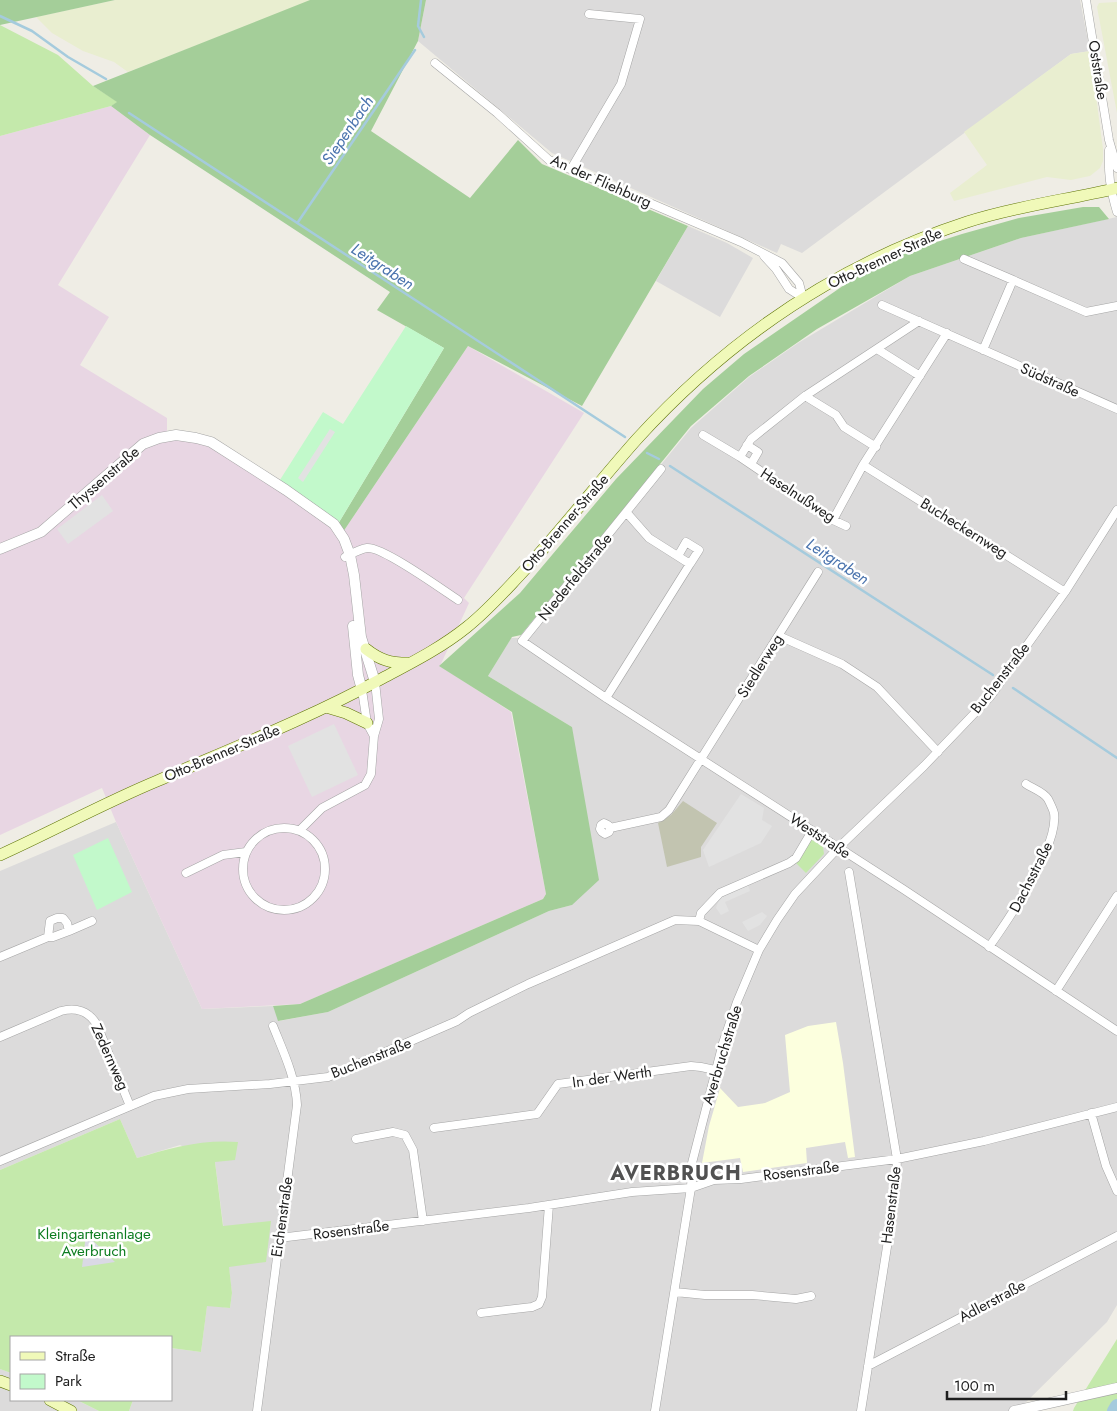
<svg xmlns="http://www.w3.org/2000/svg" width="1117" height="1411" viewBox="0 0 1117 1411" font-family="Jost,sans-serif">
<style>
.residential{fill:#dcdbdb}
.industrial{fill:#e8d6e3}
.education{fill:#fcffde}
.construction{fill:#c2c4b0}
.farmland{fill:#e9eed0}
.grass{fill:#c4e9ab}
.forest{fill:#a4ce99}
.park{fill:#c2f9cb}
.parking{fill:#e2e2e2}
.plaza{fill:#dad9e5}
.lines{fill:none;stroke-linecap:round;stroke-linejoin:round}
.stream{stroke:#a5cbdd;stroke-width:2.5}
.river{stroke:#a5cbdd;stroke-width:14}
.minor-casing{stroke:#a5a5a5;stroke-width:9}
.tertiary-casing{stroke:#a5a5a5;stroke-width:11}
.secondary-casing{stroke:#5f7506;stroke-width:12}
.minor{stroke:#fff;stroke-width:8}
.tertiary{stroke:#fff;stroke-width:10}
.secondary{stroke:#f0f9b9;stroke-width:11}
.labels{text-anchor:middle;stroke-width:5;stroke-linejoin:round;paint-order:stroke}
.street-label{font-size:15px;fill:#1e1e1e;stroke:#fff}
.park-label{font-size:15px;fill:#0c7c20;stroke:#fff}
.water-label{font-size:16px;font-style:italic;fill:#4b74ae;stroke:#fff}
.district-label{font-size:20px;font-weight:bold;letter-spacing:1px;fill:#515151;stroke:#fff}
</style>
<rect width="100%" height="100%" fill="#efede5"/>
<!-- residential -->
<path class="residential" d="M426,0h654l10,51 -19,3 -269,199 -21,-9 -4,9 -225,-100 -134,-112z
M1117,217v1088l-10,17 -90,89h-888l4,-11h38v-52l30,4 6,-47 23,3 2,-15 -17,-131 -35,-17 -43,13 -17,-39 -120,51v-299l116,-49 86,187 71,-3 6,15 49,-9 221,-101 23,-6v-178l-84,-51 23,-38h8l172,-210 58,-51 49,-34 112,-67 111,-38z
M688,226l39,17 26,15 -33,59 -64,-36z
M0,1369l11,4v27h66l22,11h-99z"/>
<!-- industrial -->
<path class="industrial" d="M111,106l39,29 -92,150 51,32 -29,48 87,53v20l43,5 133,89 125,-186 116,67 -120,185 5,5 -29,63 71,46 35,182 -3,5 -243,105 -98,5 -86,-187 -14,-34 -102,47v-699z"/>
<!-- education -->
<path class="education" d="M836,1022l7,41 12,94 -7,1 -3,-16 -39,6 1,15 -64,9 -3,-14 -38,5 7,-37 11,-38 18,19 27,-4 25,-11 -5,-57 23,-9z"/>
<!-- construction -->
<path class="construction" d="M683,801l34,22 -16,24v10l-34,10 -9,-44 13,-8z"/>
<!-- farmland -->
<path class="farmland" d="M115,0h195l1,1 -183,71 -14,-10 -31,-11 -31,-18 -16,-16z
M1117,2v111l-20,-106 2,-4z
M1090,51l13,98v12l-3,7 -10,8 -5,1 -14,3 -24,-3 -93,24 -4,-8 37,-28 -23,-33 107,-78z"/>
<!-- grass -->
<path class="grass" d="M0,25l58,30 35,31 25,16 -7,4 -111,30z
M811,839l12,8 1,7 -18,19 -11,-11z
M120,1119l17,39c33,-10 66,-19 101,-16l-3,18 -20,2 8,64 48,-5 -5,41 -37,5 3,26 -2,15 -23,-2 -6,46 -30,-4v-11h-160v36l-11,-4v-199z
M1117,1339v72h-44l1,-3z
M77,1400h56l-4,11h-30z"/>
<!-- forest -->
<path class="forest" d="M0,0h115l-115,25z
M310,0h116l-8,41 -47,90 99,67 48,-58 24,24 146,62 -106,180 -114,-60 -125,186 -5,-8 106,-176 -67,-38 13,-18 -240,-157 -39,-29 6,-4 -24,-16z
M1083,207h16l10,12 -88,19 -111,38 -93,53 -68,47 -58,50 -170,209 -9,2 -24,39 84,51 27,153 -27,25 -23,6 -221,101 -50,9 -5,-15 27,-2 243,-105 3,-5 -34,-182 -73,-46 81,-73 96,-114 87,-90 41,-35 106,-73 46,-26 66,-21 57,-16z"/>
<!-- park -->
<path class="park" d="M406,326l38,22 -106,176 -60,-41 45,-71 20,12z
M108,838l24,54 -35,18 -24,-55z"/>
<!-- parking -->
<path class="parking" d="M330,429l5,3 -32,50 -5,-4z
M102,495l11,16 -45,33 -11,-15z
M334,724l24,51 -46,22 -24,-51z
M741,794l23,14 -2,12 10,6 -11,17 -52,24 -6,-17z
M748,885l2,6 -25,11 4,9 -8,4 -5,-7 4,-11z
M762,912l5,4 -7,9 -12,6 -6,-9z"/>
<!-- plaza -->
<path class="plaza" d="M86,1234l29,28 -33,5z"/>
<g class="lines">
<!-- stream -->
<path class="stream" d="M421,0l-3,26 6,11
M0,16l32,15 36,26 38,22
M129,113l496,324
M298,222l117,-172
M647,453l12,6
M670,466l323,209
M1013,688l104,70"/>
<!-- river -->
<path class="river" d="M1114,1411l3,-5"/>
<!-- minor casing -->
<g class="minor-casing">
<path id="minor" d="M1086,0l23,140 8,28
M435,63l62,50 52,47 192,82 41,21 17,20 4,15
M1109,150c-1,23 1,39 8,62
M571,169l50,-85 19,-65 -51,-5
M764,256l12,13 13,20 14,9
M964,259l49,21
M882,305l235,104
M877,349l43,27
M983,350l30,-70 73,32 31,-6
M805,396l31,19 8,12 32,20
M703,435l37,22
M747,445l11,7 -7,12
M863,465l202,127
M661,469l-139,172 84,57 297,191 214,142
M833,520l30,-55 84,-132
M846,526l-13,-6 -93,-63 11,-18 54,-43 114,-75
M678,556l8,-14 13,8 -9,14
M345,557c6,-3 15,-8 22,-9 15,-2 76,42 91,52
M779,636l63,28 35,23 61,65
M362,690l5,33 7,13
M606,698l84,-134 -41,-26 -22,-25
M243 869a41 41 0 1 1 82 0a41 41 0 1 1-82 0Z
M610,828l-2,-3 -4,-2 -3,2 -1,4 2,3 3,2 4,-2 1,-4 51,-11 8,-7 149,-238
M300,830l22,-22 43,-23 6,-11 3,-38 5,-17 -4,-37
M849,872l48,287 -1,22 -3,28 -32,202
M186,873l37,-18 23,-3
M699,921l2,-8 19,-20 69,-30 7,-5 16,-27
M69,931l23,-10
M989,947c19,-27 70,-101 65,-134 -1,-4 -4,-10 -6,-14 -4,-7 -16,-11 -22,-15
M0,957l48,-20h5l16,-6 -2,-8 -4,-5h-6l-7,3 -2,16
M1056,991l61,-95
M0,1037l61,-26c15,-4 28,0 36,14l33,81
M1091,1113l15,53 11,25
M434,1128l103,-14 21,-30 133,-18 10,1 14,3
M356,1139l37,-7 12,3 8,15 10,71
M0,1161l154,-65 34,-7 82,-5 58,-7 129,-56 12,-8 59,-29 147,-64 24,1 60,29
M279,1238l250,-30 103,-16 59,-4 23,-8 27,-1 156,-20 87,-18 133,-34
M675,1292l30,3h47l44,4 15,-3
M481,1313l51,-6 7,-3 3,-7 7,-92
M868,1366l249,-130
M257,1411l40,-306c-1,-27 -14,-54 -24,-79
M655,1411l36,-223 1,-25 31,-120 14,-41 22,-52 18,-30 18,-26 43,-46 86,-82 66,-69 75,-105 52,-82"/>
</g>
<!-- tertiary casing -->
<g class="tertiary-casing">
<path id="tertiary" d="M0,549l41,-17 102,-88 16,-6 17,-3 20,3 15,4 75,48 48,34 10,15 6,16 4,20 7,62 14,45
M353,626l5,49 4,15
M1014,1411l103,-23"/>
</g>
<!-- secondary casing -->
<g class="secondary-casing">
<path id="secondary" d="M366,649c14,11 24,14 42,14
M326,707l20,6 21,10
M0,855c53,-24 104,-52 157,-74 76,-33 152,-63 224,-102 30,-16 60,-31 86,-52 19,-15 36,-34 52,-51 41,-44 78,-92 118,-137 91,-100 201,-175 330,-217 49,-16 100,-22 150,-34
M0,1381l11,4
M50,1400l21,11"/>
</g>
<!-- minor -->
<use href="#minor" class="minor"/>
<!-- tertiary -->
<use href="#tertiary" class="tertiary"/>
<!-- secondary -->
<use href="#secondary" class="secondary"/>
</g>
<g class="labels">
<!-- street labels -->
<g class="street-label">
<text transform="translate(1098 70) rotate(81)" y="5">Oststraße</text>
<text transform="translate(601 181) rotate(24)" y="5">An der Fliehburg</text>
<text transform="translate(885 258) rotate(-25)" y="5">Otto-Brenner-Straße</text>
<text transform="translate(1050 380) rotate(24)" y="5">Südstraße</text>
<text transform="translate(104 478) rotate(-41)" y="5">Thyssenstraße</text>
<text transform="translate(798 495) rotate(33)" y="5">Haselnußweg</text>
<text transform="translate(565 523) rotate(-49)" y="5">Otto-Brenner-Straße</text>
<text transform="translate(964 528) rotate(32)" y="5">Bucheckernweg</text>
<text transform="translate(575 577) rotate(-51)" y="5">Niederfeldstraße</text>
<text transform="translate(760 666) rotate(-58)" y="5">Siedlerweg</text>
<text transform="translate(1000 678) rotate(-52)" y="5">Buchenstraße</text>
<text transform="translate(222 753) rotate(-23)" y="5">Otto-Brenner-Straße</text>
<text transform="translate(820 836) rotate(33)" y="5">Weststraße</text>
<text transform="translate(1031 877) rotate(-63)" y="5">Dachsstraße</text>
<text transform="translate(722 1055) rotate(-73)" y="5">Averbruchstraße</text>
<text transform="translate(110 1057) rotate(66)" y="5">Zedernweg</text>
<text transform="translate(371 1058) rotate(-22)" y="5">Buchenstraße</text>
<text transform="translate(612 1077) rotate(-8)" y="5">In der Werth</text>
<text transform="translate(801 1171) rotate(-7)" y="5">Rosenstraße</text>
<text transform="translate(891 1205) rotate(-83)" y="5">Hasenstraße</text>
<text transform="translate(282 1217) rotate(-82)" y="5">Eichenstraße</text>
<text transform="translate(351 1230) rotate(-7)" y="5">Rosenstraße</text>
<text transform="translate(992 1301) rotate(-28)" y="5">Adlerstraße</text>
</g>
<!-- park labels -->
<g class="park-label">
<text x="94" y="1239">Kleingartenanlage<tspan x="94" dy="17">Averbruch</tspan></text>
</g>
<!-- water labels -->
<g class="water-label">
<text transform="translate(347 130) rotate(-56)" y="6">Siepenbach</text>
<text transform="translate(383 266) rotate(33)" y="6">Leitgraben</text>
<text transform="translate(838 561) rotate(33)" y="6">Leitgraben</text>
</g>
<!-- district labels -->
<g class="district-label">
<text x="676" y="1180">AVERBRUCH</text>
</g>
</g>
<!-- legend -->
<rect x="10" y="1336" width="162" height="65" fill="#ffffff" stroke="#a5a5a5"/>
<rect x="20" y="1352" width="25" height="8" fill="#f0f9b9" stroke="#a5a5a5"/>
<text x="55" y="1361" font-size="15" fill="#1e1e1e">Straße</text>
<rect x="20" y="1374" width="25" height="15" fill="#c2f9cb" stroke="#a5a5a5"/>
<text x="55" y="1386" font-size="15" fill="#1e1e1e">Park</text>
<!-- scale -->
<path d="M947 1391v8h119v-8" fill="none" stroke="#1e1e1e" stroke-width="2.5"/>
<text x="954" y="1391" font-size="15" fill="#1e1e1e" stroke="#ffffff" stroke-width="4" paint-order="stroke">100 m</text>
</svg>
